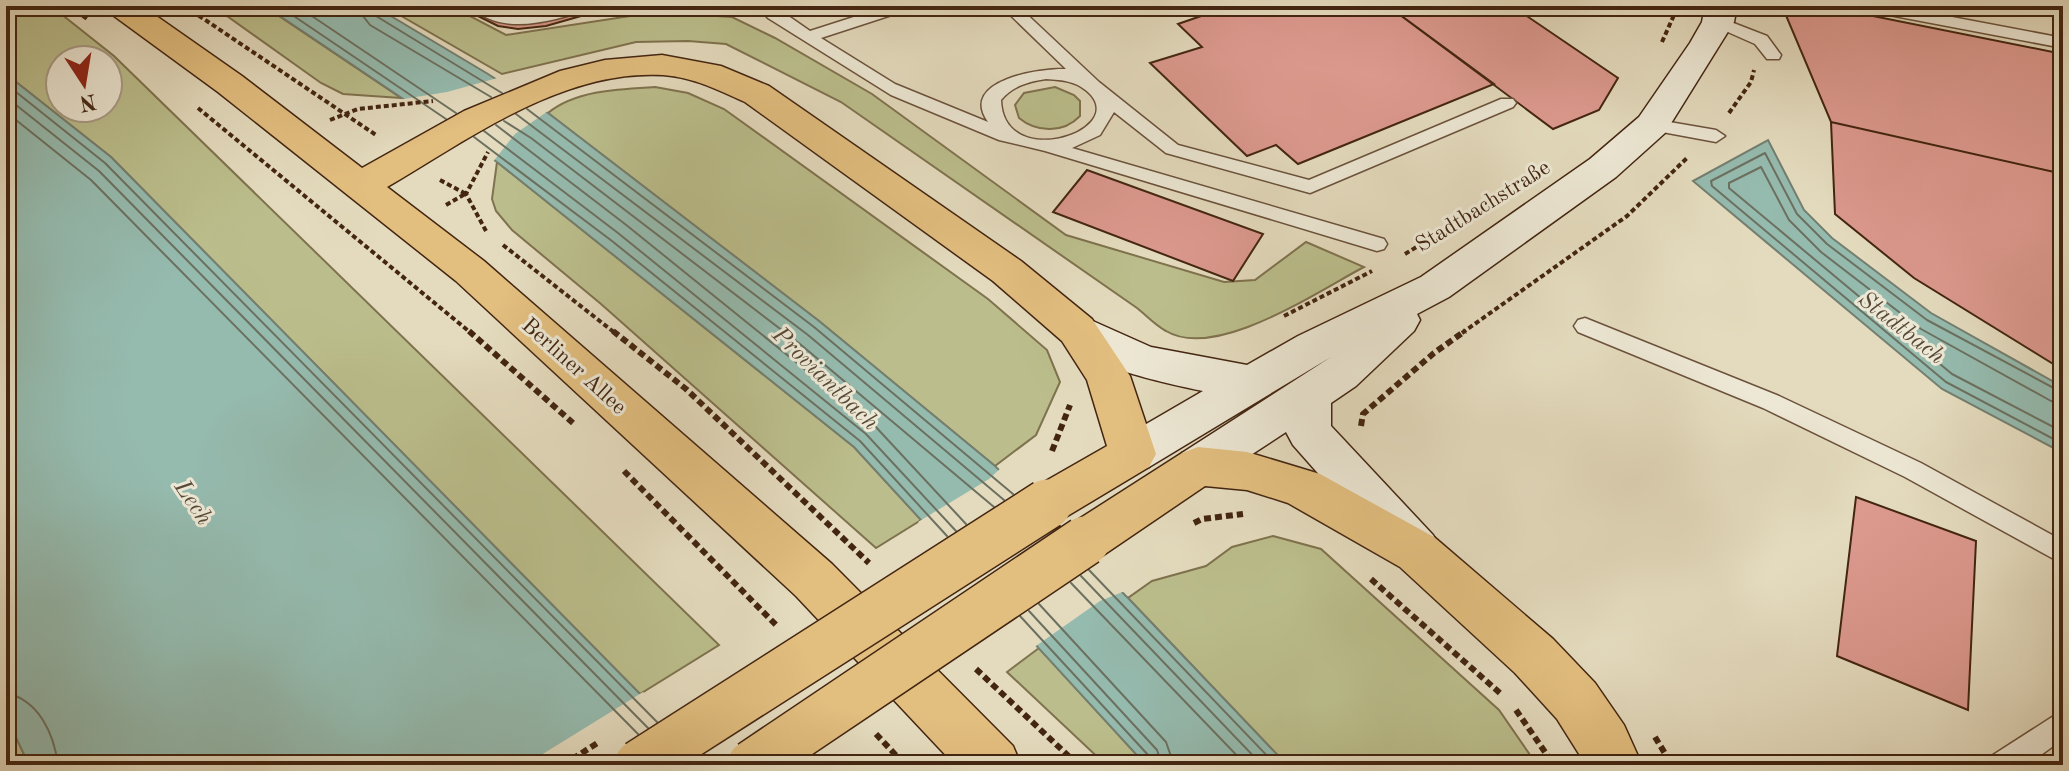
<svg xmlns="http://www.w3.org/2000/svg" width="2069" height="771" viewBox="0 0 2069 771" font-family="'Old Standard TT',serif">
<style>
.green{fill:#bbbe8c;stroke:#7f724e;stroke-width:2;fill-rule:evenodd}
.water{fill:#95bbaf;stroke:#747f70;stroke-width:2}
.pier{fill:#e4dbbe}
.lines{fill:none;stroke-linecap:round;stroke-linejoin:round}
.shore{stroke:#6c7060;stroke-width:2}
.building{fill:#dc998e;stroke:#432511;stroke-width:2}
.service-casing{stroke:#6b523c;stroke-width:3}
.secondary-casing{stroke:#432511;stroke-width:3}
.primary-casing{stroke:#432511;stroke-width:3}
.path-far1{stroke:#432511;stroke-width:4;stroke-dasharray:5 3;stroke-linecap:butt}
.path{stroke:#432511;stroke-width:6;stroke-dasharray:7 4;stroke-linecap:butt}
.service{fill:#ede8d5;fill-rule:evenodd}
.secondary{fill:#ede8d5;fill-rule:evenodd}
.primary{fill:#e2be7f;fill-rule:evenodd}
.primary-bridge-casing{stroke:#432511;stroke-width:52;stroke-linecap:butt}
.path-bridge{stroke:#432511;stroke-width:6;stroke-dasharray:7 4;stroke-linecap:butt}
.primary-bridge{stroke:#e2be7f;stroke-width:49}
.labels{text-anchor:middle;stroke-width:6;stroke-linejoin:round;paint-order:stroke}
.street-label{font-size:22px;fill:#432511;stroke:#ede8d5}
.water-label{font-size:24px;font-style:italic;fill:#584a38;stroke:#ede8d5}
</style>
<rect width="100%" height="100%" fill="#e4dbbe"/>
<filter id="stains"><feTurbulence type="fractalNoise" baseFrequency=".0025" numOctaves="4"/><feColorMatrix values="0 0 0 0 .2 0 0 0 0 .09 0 0 0 0 .02 0 0 0 .5 -.17"/></filter>
<radialGradient id="worn" r=".72"><stop offset=".6" stop-color="#630" stop-opacity="0"/><stop offset="1" stop-color="#630" stop-opacity=".3"/></radialGradient>
<!-- green -->
<path class="green" d="M6,6h45l63,50 605,589 -79,49 -529,-537 -105,-83zM60,60h48v48h-48z
M213,6h51l137,92 -58,-4 -22,-11z
M384,6h67l55,29 150,-23 76,5 43,21 97,56 194,141 158,47 31,-2 51,-38 58,25c-46,24 -148,94 -198,64 -11,-6 -20,-16 -29,-23l-296,-206 -115,-58 -38,-3 -52,1 -134,32z
M655,87l33,6 36,16 264,190 59,51 13,32 -24,53 -41,31 -176,-145 -271,-208c28,-23 73,-24 107,-26z
M1055,87l19,8 6,6v15c-16,17 -43,17 -61,2l-4,-13 9,-12z
M497,162l357,285 67,73 -45,28 -275,-244 -89,-74 -16,-19 -4,-12z
M1273,536l48,13 178,161 38,55h-250l-159,-167 24,-17 54,-15 26,-19z
M1039,648l107,117h-40l-99,-93z
M6,716l23,49h-23z"/>
<!-- water -->
<path class="water" d="M265,6h109l114,68 60,39 271,208 176,145 133,132 159,167h-141l-292,-318 -357,-285z
M6,74l105,83 599,608h-681l-23,-49z
M1768,140l36,70 28,28 99,75 132,74v66l-121,-64 -249,-208z"/>
<!-- pier -->
<path class="pier" d="M501,77l47,34 -33,23 -23,29 -95,-63 50,-8z
M1002,467l123,124 -25,10 -67,47 -115,-126 71,-43z
M643,692l71,73h-189z"/>
<g class="lines">
<!-- shore -->
<path class="shore" d="M279,6l167,113
M297,6l159,107
M361,6l2,10 7,9 121,72
M372,6l4,10 126,77
M6,84l99,79 552,559
M6,97l93,74 549,557
M527,109l287,218 199,167
M6,112l85,68 547,554
M516,114l292,221 196,165
M504,121l27,17 269,206 194,163
M496,125l129,99 249,201 92,99
M484,131l134,102 248,201 90,97
M474,137l138,104 248,200 87,95
M2063,393l-136,-73 -100,-76 -30,-30 -32,-61 -54,28 1,5 234,196 117,62
M2063,404l-12,-3 -130,-72 -100,-77 -32,-32 -28,-53 -32,16v5l223,186 111,58
M1089,570l187,195
M1081,576l181,189
M1071,583l175,182
M1039,604l127,138 8,23
M1029,611l128,139 5,15
M1020,616l129,140 2,9
M6,693c33,7 48,41 52,72"/>
</g>
<!-- building -->
<path class="building" d="M458,6h51l11,5 16,1 17,-6h63l-70,20 -28,3 -20,-3z
M1230,6h158l106,78 -196,80 -22,-19 -29,11 -97,-93 52,-16 -24,-23z
M1388,6h124l106,72 -19,32 -46,19z
M1782,6h33l38,6 210,42v120l-232,-52z
M1831,122l232,52v196l-149,-92 -79,-64z
M1087,170l176,64 -30,47 -180,-69z
M1856,497l120,44 -8,169 -131,-54z"/>
<g class="lines">
<!-- service casing -->
<g class="service-casing">
<path id="service" d="M470,6h21l28,8 48,-8h26l-2,3c-37,11 -89,29 -121,-3z
M757,6h17l36,25 78,-25h24l-2,3 -89,29 74,46 93,38c-30,-42 53,-54 78,-53l-65,-63h17l81,76 79,63 131,35 192,-81h12l3,4 -3,4 -203,86 -144,-40 -52,-41 -14,23 -28,13 312,91 3,5 -3,5 -7,2 -332,-100 -46,-11 -108,-45 -123,-77zM1046,79c17,1 32,2 45,16 33,38 -88,76 -90,5 12,-14 26,-18 45,-21z
M1860,6h34l169,32v10l-195,-37z
M1718,17l49,19 14,19 -2,4h-12l-12,-15 -43,-19 -2,-3z
M1652,119l64,11 9,6 -9,6 -70,-13 -3,-4 3,-4z
M1585,318l194,78 142,67 142,78v23l-158,-87 -142,-69 -185,-76 -4,-6 4,-6z
M2063,710v29l-36,26h-38l4,-10z"/>
</g>
<!-- secondary casing -->
<g class="secondary-casing">
<path id="secondary" d="M1705,6h32l-3,16 -69,111 -49,44 -167,120 -32,17 3,6 -6,11 -58,55 -25,17v23l102,109 8,15 -8,15 -17,6 -17,-6 -106,-120 -7,-13 -72,47 -16,6 -16,-6 -7,-13 7,-13 149,-96 -182,110 -16,6 -16,-6 -7,-13 7,-13 86,-50c-38,-8 -128,-26 -147,-61l6,-11 15,-5 74,33 96,18 51,-29 123,-59 169,-118 49,-42 51,-74 12,-21z"/>
</g>
<!-- primary casing -->
<g class="primary-casing">
<path id="primary" d="M105,6h37l100,70 120,92 102,-57 96,-40 45,-11 57,-5 59,11 48,20 252,175 71,58 38,57 26,78 -7,13 -85,51 -17,6 -17,-6 -7,-14 7,-14 77,-44 -20,-66 -25,-39 -69,-60 -248,-179c-27,-12 -52,-25 -82,-27 -100,-6 -194,64 -276,112l97,74 348,303 181,182 8,19h-66l-159,-169 -340,-315 -238,-189 -108,-79z
M1198,447l49,5 73,22 114,63 119,102 42,44 29,42 18,40h-56l-29,-46 -42,-46 -115,-106 -112,-64 -41,-13 -42,-4 -103,70 -17,6 -17,-6 -7,-15 7,-15 114,-73z"/>
</g>
<!-- path-far1 -->
<path class="path-far1" d="M70,6l17,13
M192,11l184,124
M1662,42l16,-36
M198,108l273,225
M1729,113l22,-31 3,-12
M330,120l28,-11 75,-8
M440,180l26,14
M446,205l19,-11
M486,231l-20,-37 22,-42
M503,245l112,88
M1405,254l46,-28
M1284,316l88,-45
M1462,333l165,-117 60,-58"/>
<!-- path -->
<path class="path" d="M469,331l104,92
M613,331l73,58 183,174
M1361,426l2,-12 71,-61 31,-22
M1052,451l18,-46
M624,471l153,155
M1194,523l8,-4 41,-5
M1371,579l130,115
M976,669l102,96
M1516,710l38,55
M876,734l29,31
M1655,737l17,28
M1345,760l4,5"/>
<!-- service -->
<use href="#service" class="service"/>
<!-- secondary -->
<use href="#secondary" class="secondary"/>
<!-- primary -->
<use href="#primary" class="primary"/>
<!-- primary-bridge casing -->
<g class="primary-bridge-casing">
<path id="primary-bridge" d="M639,765l408,-261
M752,765l333,-224"/>
</g>
<!-- path-bridge -->
<path class="path-bridge" d="M563,765l36,-23"/>
<!-- primary-bridge -->
<use href="#primary-bridge" class="primary-bridge"/>
</g>
<g class="labels">
<!-- street labels -->
<g class="street-label">
<text transform="translate(1482 205) rotate(-32)" y="8">Stadtbachstraße</text>
<text transform="translate(575 365) rotate(42)" y="8">Berliner Allee</text>
</g>
<!-- water labels -->
<g class="water-label">
<text transform="translate(1902 327) rotate(38)" y="8">Stadtbach</text>
<text transform="translate(826 378) rotate(44)" y="8">Proviantbach</text>
<text transform="translate(194 502) rotate(56)" y="8">Lech</text>
</g>
</g>
<!-- margin -->
<rect width="2069" height="771" fill="none" stroke="#e4dbbe" stroke-width="32"/>
<rect x="8" y="8" width="2053" height="755" fill="none" stroke="#432511" stroke-width="4"/>
<rect x="16" y="16" width="2037" height="739" fill="none" stroke="#432511" stroke-width="2"/>
<!-- north arrow -->
<g transform="translate(84 84) rotate(168)"><circle r="38" fill="#ede8d5" stroke="#a99a87" stroke-width="2"/>
<path d="M0-6L14 30L0 20L-14 30Z" fill="#8f2418"/>
<text y="-12" font-size="22" font-weight="bold" text-anchor="middle" fill="#432511">N</text>
</g>
<rect width="100%" height="100%" filter="url(#stains)"/>
<rect width="100%" height="100%" fill="url(#worn)"/>
</svg>
